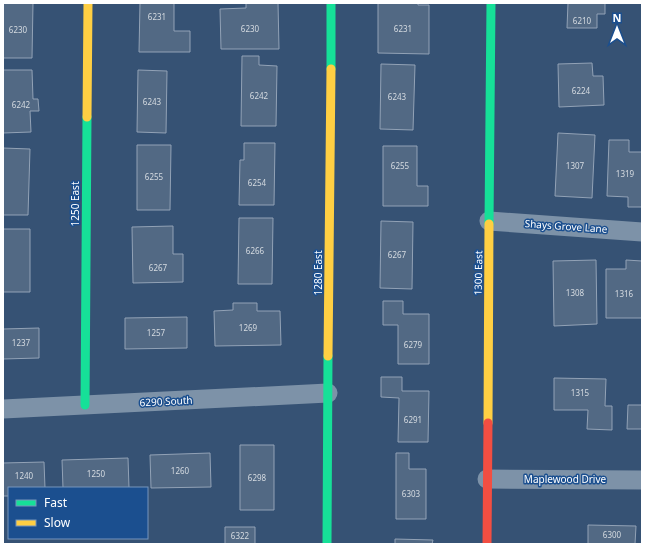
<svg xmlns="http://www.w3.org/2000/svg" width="645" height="547" viewBox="0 0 645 547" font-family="'Noto Sans',sans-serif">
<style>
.building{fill:#526984;stroke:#92a2b6}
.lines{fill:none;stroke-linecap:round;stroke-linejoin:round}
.street{stroke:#7d92a8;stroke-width:19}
.fast{stroke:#16e098;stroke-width:9}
.slow{stroke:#ffcf43;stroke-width:9}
.jam{stroke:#f24e42;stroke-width:9}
.labels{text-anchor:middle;stroke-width:3;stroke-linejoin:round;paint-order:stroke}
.number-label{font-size:8px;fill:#d4dae0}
.street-label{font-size:10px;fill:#fff;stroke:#1b4f8f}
</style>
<rect width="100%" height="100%" fill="#365274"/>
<!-- building -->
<path class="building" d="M3,3h30l-1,55h-29z
M140,3h34v28h16v21h-51z
M246,3h32l1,46h-58l-1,-40 26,-1z
M378,3h40v2h11v49l-51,-1z
M568,3h37v11h-8v14h-30z
M242,56h17v9l18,1 -1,60h-35z
M592,63l1,13h10l1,29 -45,2 -1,-43z
M381,64l34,1 -2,65 -33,-1z
M3,70h29l1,29h5l1,12h-9l1,21 -28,1z
M138,70l29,1 -1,62 -29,-1z
M558,133l37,2 -3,63 -37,-2z
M609,140h20v12h13v55h-14v-10l-21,-1z
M244,143h31l-1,62h-35l1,-45h4z
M137,145h34l-1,65h-33z
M383,146h34v40h11v20h-45z
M3,148l27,1 -2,66h-25z
M239,218h34l-1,66h-34z
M381,221l32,1 -1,67 -32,-1z
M173,226v28h10v28l-50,1 -1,-56z
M3,229h27v63h-27z
M596,260l1,64 -43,2 -1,-65z
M626,260l16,1v57h-36v-49h20z
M383,301h20v13h26v50h-31v-39h-15z
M233,303h24v8h23l1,34 -66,1 -1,-35 19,-1z
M187,317v31l-62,1v-31z
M39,328v30l-36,1v-30z
M381,377h21v14h27l-1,51h-30l1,-44 -18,-1z
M554,378l52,1 -1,27h7v24l-25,-1 1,-19h-34z
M628,405h14v24h-15z
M240,445h34v65h-34z
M210,453l1,34 -60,1 -1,-33z
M396,453h13v16h17v50h-30z
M128,458l1,30h-66l-1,-28z
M44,462l1,26h-36v8h-6v-33z
M588,525l48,1 -1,18h-47z
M225,527h30v17h-30z
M395,539l38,1 -1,4h-37z"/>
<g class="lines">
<!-- street -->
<path class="street" d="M489,221l153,11
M3,409l325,-16
M487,479l155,1"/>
<!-- fast -->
<path class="fast" d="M331,69v-66
M489,224l2,-221
M85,405l2,-288
M327,544l1,-188"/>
<!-- slow -->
<path class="slow" d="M87,117l1,-114
M328,356l3,-287
M488,423l1,-199"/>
<!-- jam -->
<path class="jam" d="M487,544l1,-121"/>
</g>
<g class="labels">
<!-- number labels -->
<g class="number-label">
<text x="157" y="20">6231</text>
<text x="582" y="24">6210</text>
<text x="250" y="32">6230</text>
<text x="403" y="32">6231</text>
<text x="18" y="33">6230</text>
<text x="581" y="94">6224</text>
<text x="259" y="99">6242</text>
<text x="397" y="100">6243</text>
<text x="152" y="105">6243</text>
<text x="21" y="108">6242</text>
<text x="400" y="169">6255</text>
<text x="575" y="169">1307</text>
<text x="625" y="177">1319</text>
<text x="154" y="180">6255</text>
<text x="257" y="186">6254</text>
<text x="255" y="254">6266</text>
<text x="397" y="258">6267</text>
<text x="158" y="271">6267</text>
<text x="575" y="296">1308</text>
<text x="624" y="297">1316</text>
<text x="248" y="331">1269</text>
<text x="156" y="336">1257</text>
<text x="21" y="346">1237</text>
<text x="413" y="348">6279</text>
<text x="580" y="396">1315</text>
<text x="413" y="423">6291</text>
<text x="180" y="474">1260</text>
<text x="96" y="477">1250</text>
<text x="24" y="479">1240</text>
<text x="257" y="481">6298</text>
<text x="411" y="497">6303</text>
<text x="612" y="538">6300</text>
<text x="240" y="539">6322</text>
</g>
<!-- street labels -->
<g class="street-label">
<text transform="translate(75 204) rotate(-90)" y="4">1250 East</text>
<text transform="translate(566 226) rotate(4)" y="4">Shays Grove Lane</text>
<text transform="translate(318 273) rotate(-90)" y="4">1280 East</text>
<text transform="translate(478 273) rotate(-89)" y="4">1300 East</text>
<text transform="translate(166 401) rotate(-3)" y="4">6290 South</text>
<text x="565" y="483">Maplewood Drive</text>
</g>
</g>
<!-- border -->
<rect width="645" height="547" fill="none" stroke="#ffffff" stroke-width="8"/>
<!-- legend -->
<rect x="8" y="487" width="140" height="52" fill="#1b4f8f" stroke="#7695bc"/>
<rect x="16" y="500" width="20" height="6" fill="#16e098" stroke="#7695bc"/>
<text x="44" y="507" font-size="12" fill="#ffffff">Fast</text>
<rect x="16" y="520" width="20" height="6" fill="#ffcf43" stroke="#7695bc"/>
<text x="44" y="527" font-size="12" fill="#ffffff">Slow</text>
<!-- north arrow -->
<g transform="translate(617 28)" stroke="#1b4f8f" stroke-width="3" paint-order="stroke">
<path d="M0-3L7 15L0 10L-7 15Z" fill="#ffffff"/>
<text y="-6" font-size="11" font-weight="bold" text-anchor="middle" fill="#ffffff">N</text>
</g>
</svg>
